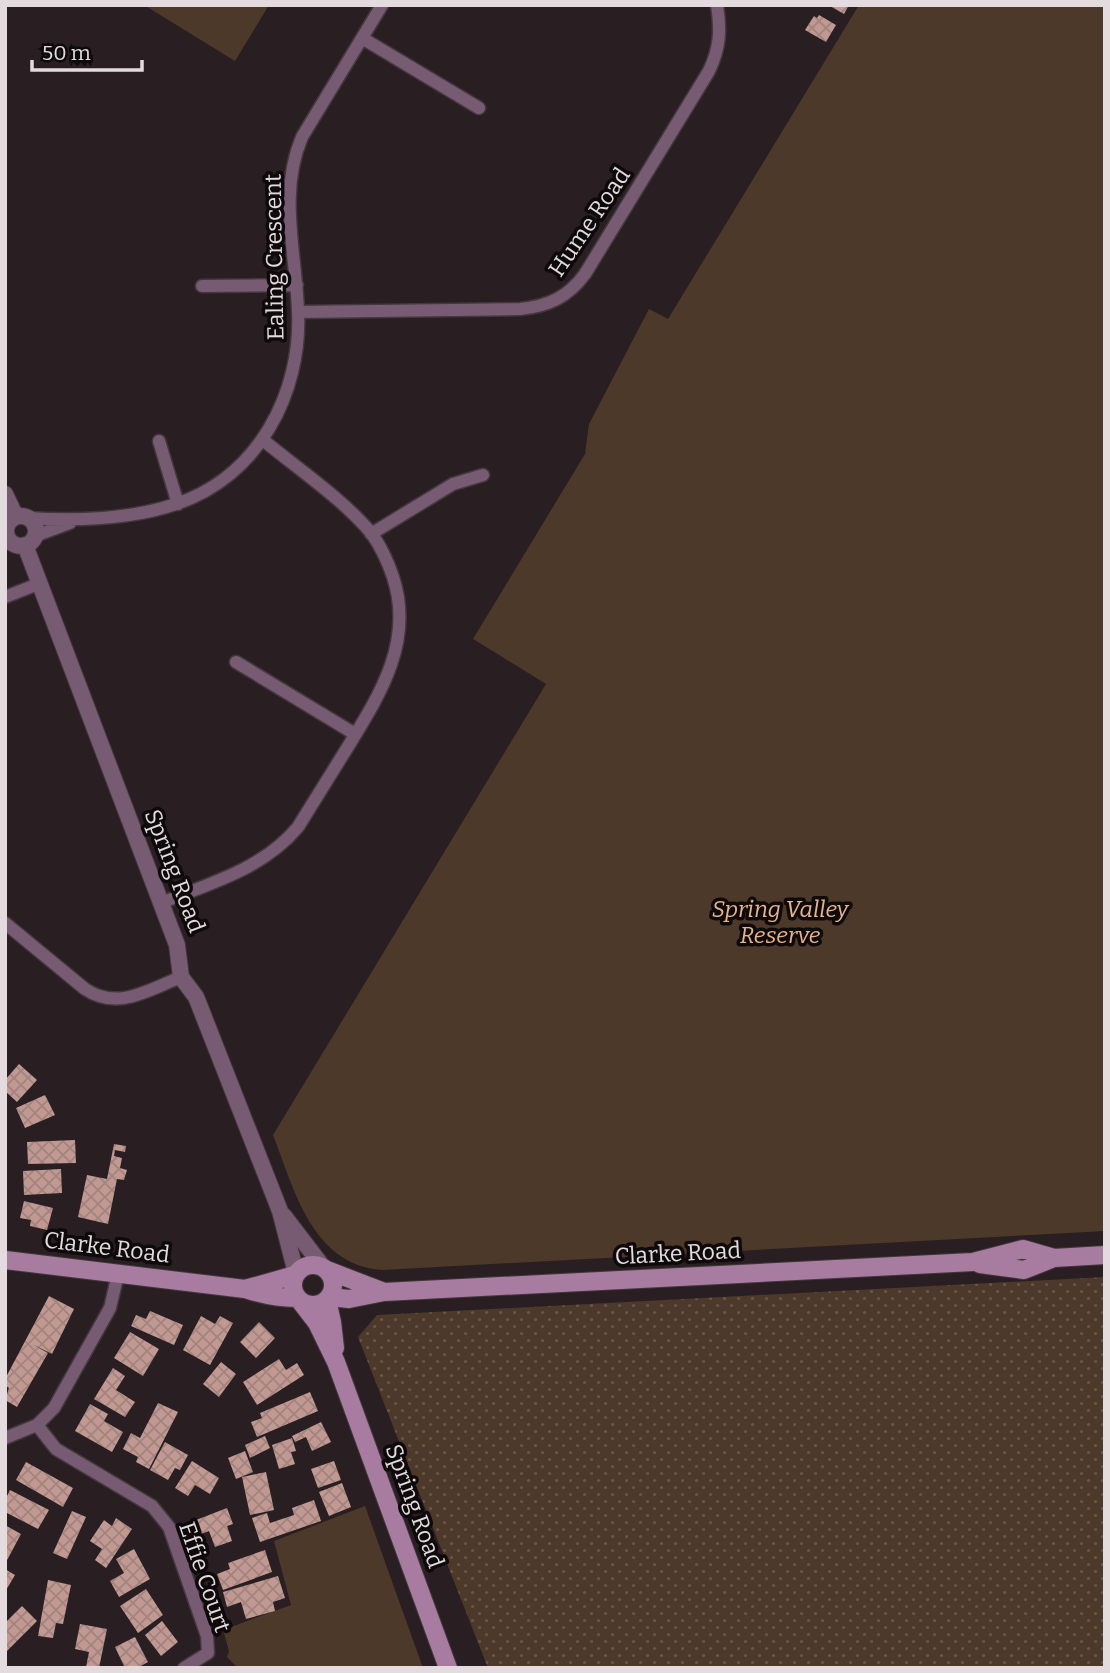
<svg xmlns="http://www.w3.org/2000/svg" width="1110" height="1673" viewBox="0 0 1110 1673" font-family="Bitter,serif">
<style>
.grass{fill:url(#grass-dots)}
.green{fill:#4d392a}
.building{fill:url(#building-cross-hatch)}
.lines{fill:none;stroke-linecap:round;stroke-linejoin:round}
.minor-casing{stroke:#43383b;stroke-width:15}
.tertiary-casing{stroke:#43383b;stroke-width:18}
.secondary-casing{stroke:#43383b;stroke-width:20}
.minor{stroke:#775b72;stroke-width:12}
.tertiary{stroke:#775b72;stroke-width:16}
.secondary{stroke:#a87ba0;stroke-width:18}
.labels{text-anchor:middle;stroke-width:7;stroke-linejoin:round;paint-order:stroke}
.street-label{font-size:23px;fill:#e3dbdd;stroke:#0e090b}
.park-label{font-size:23px;font-style:italic;fill:#e7b48d;stroke:#0e090b}
</style>
<defs>
<pattern id="grass-dots" width="8" height="8" patternUnits="userSpaceOnUse" patternTransform="scale(1.75)"><rect width="8" height="8" fill="#4d392a"/><path d="M2 2h.1M6 6h.1" fill="none" stroke="#665548" stroke-width="1.8" stroke-linecap="round"/></pattern>
<pattern id="building-cross-hatch" width="8" height="8" patternUnits="userSpaceOnUse" patternTransform="scale(1.75)"><rect width="8" height="8" fill="#c19992"/><path d="M0 0l8 8M0 8l8-8" fill="none" stroke="#a2837e"/></pattern>
</defs>
<rect width="100%" height="100%" fill="#291e21"/>
<!-- grass -->
<path class="grass" d="M1105,1277v391h-617l-130,-331 19,-22z"/>
<!-- green -->
<path class="green" d="M144,5h125l-34,56z
M859,5h246v1226l-723,39c-70,-5 -88,-81 -109,-135l273,-451 -73,-45 112,-185 4,-30 60,-115 19,10z
M365,1506l58,162h-185l-11,-11 2,-6 -6,-21 68,-25 -17,-64z"/>
<!-- building -->
<path class="building" d="M828,5h21l-5,9z
M819,15l17,10 -10,17 -21,-12 9,-14 3,2z
M19,1064l18,16 -20,22 -12,-11v-11z
M45,1095l10,20 -30,13 -9,-20z
M75,1140l1,23 -48,1 -1,-22z
M114,1144l12,2 -1,6 -10,-2 -1,6 8,2 -2,10 7,2 -3,10 -7,-1 -9,45 -30,-7 9,-42 20,4z
M61,1169l1,24 -38,2 -1,-24z
M24,1201l29,7 -6,22 -17,-4 1,-6 -11,-2z
M49,1296l25,13 -22,45 -20,-10 16,9 -31,54 -12,-7 4,-12 -4,-3v-6z
M150,1311l33,14 -9,20 -43,-19 5,-11 10,4z
M201,1316l14,8 5,-8 13,7 -23,42 -27,-15z
M259,1322l16,16 -19,20 -16,-16z
M130,1332l29,17 -16,27 -29,-18z
M279,1359l7,11 11,-7 7,12 -47,30 -14,-23z
M221,1362l15,12 -17,23 -16,-13z
M113,1368l12,8 -9,14 19,12 -10,15 -31,-18z
M310,1392l8,19 -61,26 -6,-15 11,-4 -2,-5z
M158,1403l20,9 -29,57 -13,-7 2,-5 -15,-8 8,-16 9,5z
M90,1404l18,10 -4,7 19,11 -11,20 -37,-21z
M321,1422l10,20 -19,9 -6,-14 -11,5 -3,-6z
M265,1436l5,12 -20,10 -5,-13z
M292,1438l4,13 -5,1 4,12 -16,5 -7,-24z
M165,1442l23,13 -8,15 -5,-2 -7,12 -18,-10z
M245,1451l8,21 -17,7 -8,-21z
M192,1461l27,17 -9,16 -15,-9 -7,11 -13,-8z
M334,1461l7,19 -23,8 -7,-19z
M26,1462l47,26 -10,19 -47,-27z
M266,1472l8,38 -24,5 -8,-38z
M342,1483l9,24 -22,9 -10,-24z
M10,1490l39,20 -11,19 -33,-17v-12z
M314,1500l7,21 -61,21 -8,-24 15,-5 3,10 24,-8 -2,-7z
M227,1508l6,16 -6,2 5,15 -17,6 -6,-16 -8,3 -5,-14z
M72,1511l14,6 -19,42 -14,-6z
M116,1518l16,11 -26,39 -11,-8 7,-11 -12,-8 14,-21 8,6z
M5,1525l16,9 -16,30z
M134,1549l16,30 -31,18 -9,-16 14,-8 -8,-14z
M265,1550l7,22 -49,18 -6,-16 13,-5 -2,-6z
M5,1569l10,6 -10,17z
M278,1576l7,22 -12,4 2,9 -29,8 -5,-17 -14,5 -4,-15z
M48,1580l23,5 -8,39 -7,-1 -3,15 -15,-2z
M146,1589l17,26 -25,18 -18,-27z
M22,1606l15,15 -30,30 -2,-2v-26z
M162,1621l16,21 -17,14 -16,-21z
M80,1624l27,5 -8,39 -13,-1 3,-15 -14,-3z
M135,1637l13,25 -11,6h-12l-10,-21z"/>
<g class="lines">
<!-- minor casing -->
<g class="minor-casing">
<path id="minor" d="M362,38l117,70
M202,286l95,-1
M299,312l221,-3c29,-3 48,-12 65,-35l124,-203c11,-23 12,-41 8,-66
M159,441l19,63
M28,518c49,3 101,2 148,-14 82,-27 126,-111 122,-193 -2,-58 -20,-118 4,-174l80,-132
M371,534l82,-50 30,-9
M35,536l35,-13
M5,597l33,-13
M236,662l119,72
M161,903c50,-20 102,-34 137,-76 17,-27 34,-55 51,-82 32,-52 65,-105 44,-168 -5,-15 -12,-30 -21,-43 -28,-34 -75,-66 -109,-94
M5,923l80,66c33,22 63,1 96,-12
M37,1425l19,24 96,57 17,21 38,109 1,17 -24,15
M5,1438l32,-13 17,-17 56,-100 8,-34"/>
</g>
<!-- tertiary casing -->
<g class="tertiary-casing">
<path id="tertiary" d="M5,494l11,23
M6 531a15 15 0 1 1 30 0a15 15 0 1 1-30 0Z
M25,545l152,400 4,32 15,20 4,10 80,204 16,62
M284,1216l39,51"/>
</g>
<!-- secondary casing -->
<g class="secondary-casing">
<path id="secondary" d="M5,1260l240,29c18,6 33,9 52,9
M980,1264l44,6 30,-12 51,-3
M293 1285a20 20 0 1 1 40 0a20 20 0 1 1-40 0Z
M327,1270l57,22
M245,1289l50,-14
M329,1297l20,2 35,-7 589,-30 50,-13 31,9
M327,1300l5,22 3,26
M300,1301l17,22 19,39 112,306"/>
</g>
<!-- minor -->
<use href="#minor" class="minor"/>
<!-- tertiary -->
<use href="#tertiary" class="tertiary"/>
<!-- secondary -->
<use href="#secondary" class="secondary"/>
</g>
<g class="labels">
<!-- street labels -->
<g class="street-label">
<text transform="translate(589 222) rotate(-56)" y="8">Hume Road</text>
<text transform="translate(274 257) rotate(-91)" y="8">Ealing Crescent</text>
<text transform="translate(175 871) rotate(69)" y="8">Spring Road</text>
<text transform="translate(107 1247) rotate(7)" y="8">Clarke Road</text>
<text transform="translate(678 1253) rotate(-3)" y="8">Clarke Road</text>
<text transform="translate(415 1506) rotate(70)" y="8">Spring Road</text>
<text transform="translate(205 1577) rotate(71)" y="8">Effie Court</text>
</g>
<!-- park labels -->
<g class="park-label">
<text x="780" y="917">Spring Valley<tspan x="780" dy="26">Reserve</tspan></text>
</g>
</g>
<!-- border -->
<rect width="1110" height="1673" fill="none" stroke="#e3dbdd" stroke-width="14"/>
<!-- scale -->
<path d="M32 60v10h110v-10" fill="none" stroke="#e3dbdd" stroke-width="3.5"/>
<text x="42" y="60" font-size="21" fill="#e3dbdd" stroke="#0e090b" stroke-width="5" paint-order="stroke">50 m</text>
</svg>
